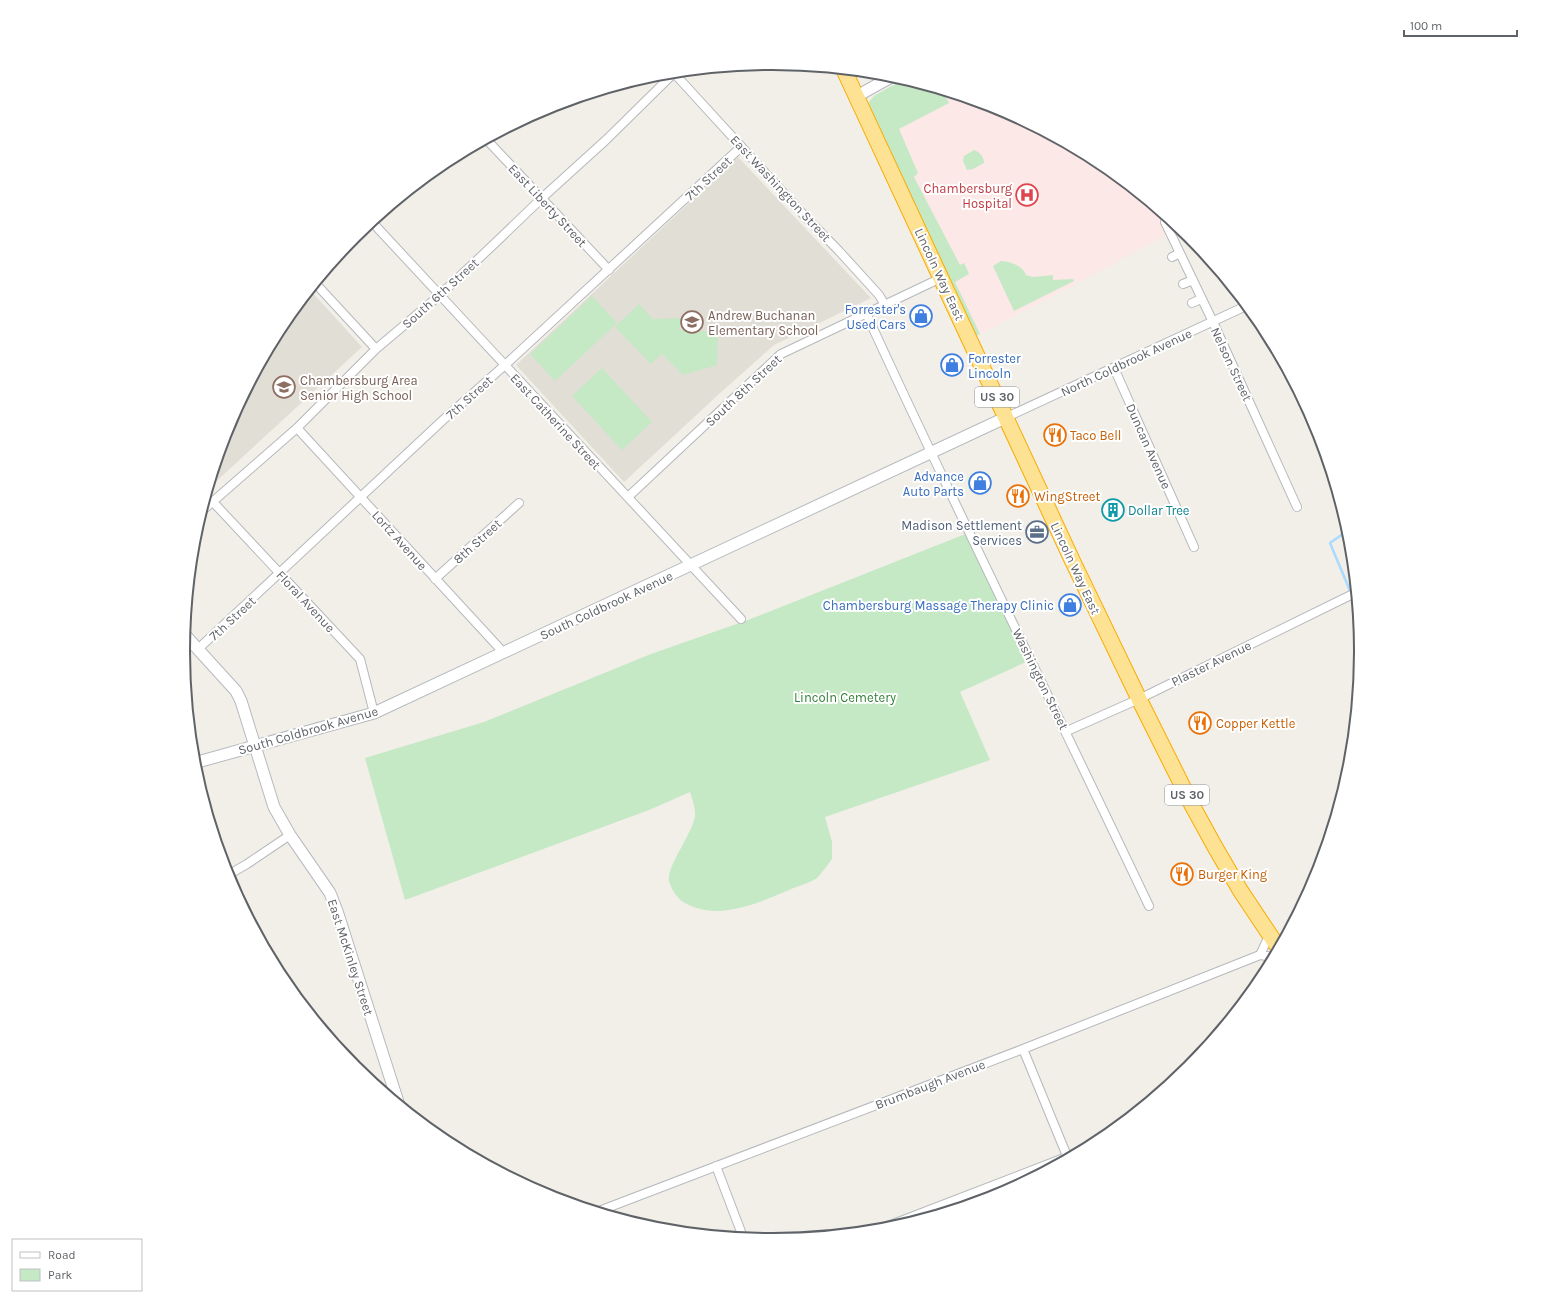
<svg xmlns="http://www.w3.org/2000/svg" width="1544" height="1303" viewBox="0 0 1544 1303" font-family="Karla,sans-serif">
<style>
.education{fill:#e1ded6}
.medical{fill:#fce8e6}
.green{fill:#c5e8c5}
.lines{fill:none;stroke-linecap:round;stroke-linejoin:round}
.stream{stroke:#aadaff;stroke-width:2.5}
.street-casing{stroke:#b5b8bc;stroke-width:10}
.secondary-casing{stroke:#b6babf;stroke-width:13}
.highway-casing{stroke:#f9ab00;stroke-width:17}
.street{stroke:#fff;stroke-width:8}
.secondary{stroke:#fff;stroke-width:11}
.highway{stroke:#fde293;stroke-width:15}
.labels{text-anchor:middle;stroke-width:4;stroke-linejoin:round;paint-order:stroke}
.shield{fill:#fff;stroke:#8f9295;stroke-width:1}
.shield-label{font-size:12px;font-weight:bold;fill:#5f6368}
.street-label{font-size:13px;fill:#5f6368;stroke:#fff}
.health-label{font-size:13px;fill:#be3a42;stroke:#fff;text-anchor:end}
.shop-label{font-size:13px;fill:#366cbe;stroke:#fff;text-anchor:end}
.education-label{font-size:13px;fill:#785e54;stroke:#fff;text-anchor:start}
.food-label{font-size:13px;fill:#c56008;stroke:#fff;text-anchor:start}
.culture-label{font-size:13px;fill:#0d838f;stroke:#fff;text-anchor:start}
.service-label{font-size:13px;fill:#4e5e75;stroke:#fff;text-anchor:end}
.park-label{font-size:13px;fill:#348238;stroke:#fff}
.rim{fill:none;stroke:#5f6368;stroke-width:2}
</style>
<rect width="100%" height="100%" fill="#f1efe8"/>
<!-- education -->
<path class="education" d="M738,157l133,141 -97,47 -55,49 -95,88 -108,-117z
M311,291l51,56 -152,140 18,-61 55,-102z"/>
<!-- medical -->
<path class="medical" d="M909,81l88,27 102,54 80,66 -97,53 -102,53 -109,-231z"/>
<!-- green -->
<path class="green" d="M904,79l38,12 7,12 -50,26 19,44 -4,4 46,88 4,-2 5,11 -14,8 25,52 -4,2 -107,-229v-5l5,-6z
M974,150c6,2 10,7 10,13l-11,6 -6,1 -4,-9 1,-5z
M1001,261c11,1 22,5 25,14l7,2 20,-2v5l20,-1 1,2 -60,30 -21,-45z
M592,296l25,27 -62,58 -25,-27z
M639,304l14,15 27,-1v12l38,2 -1,33 -34,10 -21,-21 -11,10 -36,-37z
M602,368l50,54 -30,28 -50,-54z
M968,533l25,52 33,77 -66,30 30,68 -165,57 7,25v17c-5,6 -9,13 -15,19 -7,5 -20,8 -28,12 -31,13 -70,31 -102,14 -9,-4 -15,-13 -18,-23 -3,-14 24,-48 26,-65 1,-7 -3,-17 -5,-24l-41,18 -244,90 -40,-142 119,-36 167,-68 97,-34z"/>
<g class="lines">
<!-- stream -->
<path class="stream" d="M1347,531l-17,12 26,62"/>
<!-- street casing -->
<g class="street-casing">
<path id="street" d="M487,140l122,130
M372,222l369,397
M1165,222l48,100 84,185
M1172,257l8,-4
M316,284l60,65
M1183,284l10,-4
M1192,303l9,-4
M866,313c91,199 189,395 283,593
M1114,368l80,179
M1007,417l239,-111
M297,428l206,224
M628,497l153,-143 160,-76
M213,502l147,157 14,54
M202,511l95,-83 79,-79 64,-54 52,-49 50,-48 65,-59 67,-66 127,139 38,39 40,44 6,10
M435,579l84,-76
M198,649l245,-229 62,-55 236,-218
M1067,731l72,-32 216,-106
M228,875l19,-11 43,-29
M1260,955l10,-21
M1023,1049l44,107
M716,1166l27,71
M599,1211l424,-162 237,-94 13,2
M880,1229l197,-76"/>
</g>
<!-- secondary casing -->
<g class="secondary-casing">
<path id="secondary" d="M857,96l36,-20
M185,635l51,56 5,10 33,106 16,28 40,58 7,18 61,191
M194,763l180,-50 633,-296"/>
</g>
<!-- highway casing -->
<g class="highway-casing">
<path id="highway" d="M844,70l229,492 66,137 53,106 23,42 25,43 38,57"/>
</g>
<!-- street -->
<use href="#street" class="street"/>
<!-- secondary -->
<use href="#secondary" class="secondary"/>
<!-- highway -->
<use href="#highway" class="highway"/>
</g>
<!-- icons -->
<defs>
<g id="hospital-ring" transform="scale(1.15)"><circle r="9.5" fill="#fff" stroke="#e0444e" stroke-width="1.5"/><path d="M-5-5h3v3.5h4V-5h3V5h-3V1.5h-4V5h-3Z" fill="#e0444e"/></g>
<g id="shop-ring" transform="scale(1.15)"><circle r="9.5" fill="#fff" stroke="#3f7fe0" stroke-width="1.5"/><path d="M-5-2.5h2.3a2.7 3.5 0 0 1 5.4 0H5L5.5 6h-11ZM-1.5-2.5h3a1.5 2.3 0 0 0-3 0Z" fill="#3f7fe0"/></g>
<g id="school-ring" transform="scale(1.15)"><circle r="9.5" fill="#fff" stroke="#8d6e63" stroke-width="1.5"/><path d="M0-5L7-2L0 1L-7-2ZM-4 1L0 2.5L4 1V4Q0 6-4 4Z" fill="#8d6e63"/></g>
<g id="restaurant-ring" transform="scale(1.15)"><circle r="9.5" fill="#fff" stroke="#e8710a" stroke-width="1.5"/><path d="M-5-6h1v4h1v-4h1v4h1v-4h1v5L-1.5 .5V6h-2V.5L-5-1ZM5-6V6H3V1.5H1.5Q1.5-4 5-6Z" fill="#e8710a"/></g>
<g id="building-ring" transform="scale(1.15)"><circle r="9.5" fill="#fff" stroke="#0f9aa8" stroke-width="1.5"/><path d="M-4-6H4V6H1V3H-1V6H-4ZM-2.5-4.3h1.7v1.8h-1.7ZM.8-4.3h1.7v1.8H.8ZM-2.5-1h1.7V.8h-1.7ZM.8-1h1.7V.8H.8Z" fill="#0f9aa8"/></g>
<g id="office-ring" transform="scale(1.15)"><circle r="9.5" fill="#fff" stroke="#5c6f8a" stroke-width="1.5"/><path d="M-6-3h4V-5.5h4V-3h4V5H-6ZM-1-4.5V-3h2v-1.5ZM-6 0V1H6V0Z" fill="#5c6f8a"/></g>
</defs>
<g fill-rule="evenodd">
<use href="#hospital-ring" x="1027" y="195"/>
<use href="#shop-ring" x="921" y="316"/>
<use href="#school-ring" x="692" y="322"/>
<use href="#shop-ring" x="952" y="365"/>
<use href="#school-ring" x="284" y="387"/>
<use href="#restaurant-ring" x="1055" y="435"/>
<use href="#shop-ring" x="980" y="483"/>
<use href="#restaurant-ring" x="1018" y="496"/>
<use href="#building-ring" x="1113" y="510"/>
<use href="#office-ring" x="1037" y="532"/>
<use href="#shop-ring" x="1070" y="605"/>
<use href="#restaurant-ring" x="1200" y="723"/>
<use href="#restaurant-ring" x="1182" y="874"/>
</g>
<g class="labels">
<!-- shield labels -->
<g class="shield">
<rect x="975" y="387" width="44" height="20" rx="3"/>
<rect x="1165" y="785" width="44" height="20" rx="3"/>
</g>
<g class="shield-label">
<text x="997" y="401">US 30</text>
<text x="1187" y="799">US 30</text>
</g>
<!-- street labels -->
<g class="street-label">
<text transform="translate(708 178) rotate(-43)" y="5">7th Street</text>
<text transform="translate(781 188) rotate(47)" y="5">East Washington Street</text>
<text transform="translate(548 205) rotate(47)" y="5">East Liberty Street</text>
<text transform="translate(940 274) rotate(65)" y="5">Lincoln Way East</text>
<text transform="translate(440 293) rotate(-42)" y="5">South 6th Street</text>
<text transform="translate(1126 362) rotate(-25)" y="5">North Coldbrook Avenue</text>
<text transform="translate(1232 364) rotate(65)" y="5">Nelson Street</text>
<text transform="translate(743 390) rotate(-43)" y="5">South 8th Street</text>
<text transform="translate(469 397) rotate(-42)" y="5">7th Street</text>
<text transform="translate(556 421) rotate(47)" y="5">East Catherine Street</text>
<text transform="translate(1149 446) rotate(66)" y="5">Duncan Avenue</text>
<text transform="translate(400 540) rotate(48)" y="5">Lortz Avenue</text>
<text transform="translate(477 541) rotate(-42)" y="5">8th Street</text>
<text transform="translate(1076 568) rotate(65)" y="5">Lincoln Way East</text>
<text transform="translate(306 601) rotate(47)" y="5">Floral Avenue</text>
<text transform="translate(606 605) rotate(-25)" y="5">South Coldbrook Avenue</text>
<text transform="translate(232 618) rotate(-43)" y="5">7th Street</text>
<text transform="translate(1211 663) rotate(-26)" y="5">Plaster Avenue</text>
<text transform="translate(1041 679) rotate(64)" y="5">Washington Street</text>
<text transform="translate(308 730) rotate(-16)" y="5">South Coldbrook Avenue</text>
<text transform="translate(351 957) rotate(72)" y="5">East McKinley Street</text>
<text transform="translate(930 1084) rotate(-21)" y="5">Brumbaugh Avenue</text>
</g>
<!-- health labels -->
<g class="health-label">
<text x="1012" y="193">Chambersburg<tspan x="1012" dy="15">Hospital</tspan></text>
</g>
<!-- shop labels -->
<g class="shop-label">
<text x="906" y="314">Forrester's<tspan x="906" dy="15">Used Cars</tspan></text>
<text x="968" y="363" text-anchor="start">Forrester<tspan x="968" dy="15">Lincoln</tspan></text>
<text x="964" y="481">Advance<tspan x="964" dy="15">Auto Parts</tspan></text>
<text x="1054" y="610">Chambersburg Massage Therapy Clinic</text>
</g>
<!-- education labels -->
<g class="education-label">
<text x="708" y="320">Andrew Buchanan<tspan x="708" dy="15">Elementary School</tspan></text>
<text x="300" y="385">Chambersburg Area<tspan x="300" dy="15">Senior High School</tspan></text>
</g>
<!-- food labels -->
<g class="food-label">
<text x="1070" y="440">Taco Bell</text>
<text x="1034" y="501">WingStreet</text>
<text x="1216" y="728">Copper Kettle</text>
<text x="1198" y="879">Burger King</text>
</g>
<!-- culture labels -->
<g class="culture-label">
<text x="1128" y="515">Dollar Tree</text>
</g>
<!-- service labels -->
<g class="service-label">
<text x="1022" y="530">Madison Settlement<tspan x="1022" dy="15">Services</tspan></text>
</g>
<!-- park labels -->
<g class="park-label">
<text x="845" y="702">Lincoln Cemetery</text>
</g>
</g>
<!-- crop -->
<path d="M0 0H1544V1303H0ZM771 70H773A581 581 0 0 1 1354 651V652A581 581 0 0 1 773 1233H771A581 581 0 0 1 190 652V651A581 581 0 0 1 771 70Z" fill="#fff" fill-rule="evenodd"/>
<path class="rim" d="M771 70H773A581 581 0 0 1 1354 651V652A581 581 0 0 1 773 1233H771A581 581 0 0 1 190 652V651A581 581 0 0 1 771 70Z"/>
<!-- legend -->
<rect x="12" y="1239" width="130" height="52" fill="#ffffff" stroke="#bfc1c3"/>
<rect x="20" y="1252" width="20" height="6" fill="#ffffff" stroke="#bfc1c3"/>
<text x="48" y="1259" font-size="12" fill="#5f6368">Road</text>
<rect x="20" y="1269" width="20" height="12" fill="#c5e8c5" stroke="#bfc1c3"/>
<text x="48" y="1279" font-size="12" fill="#5f6368">Park</text>
<!-- scale -->
<path d="M1404 30v6h113v-6" fill="none" stroke="#5f6368" stroke-width="2"/>
<text x="1410" y="30" font-size="12" fill="#5f6368" stroke="#ffffff" stroke-width="3" paint-order="stroke">100 m</text>
</svg>
